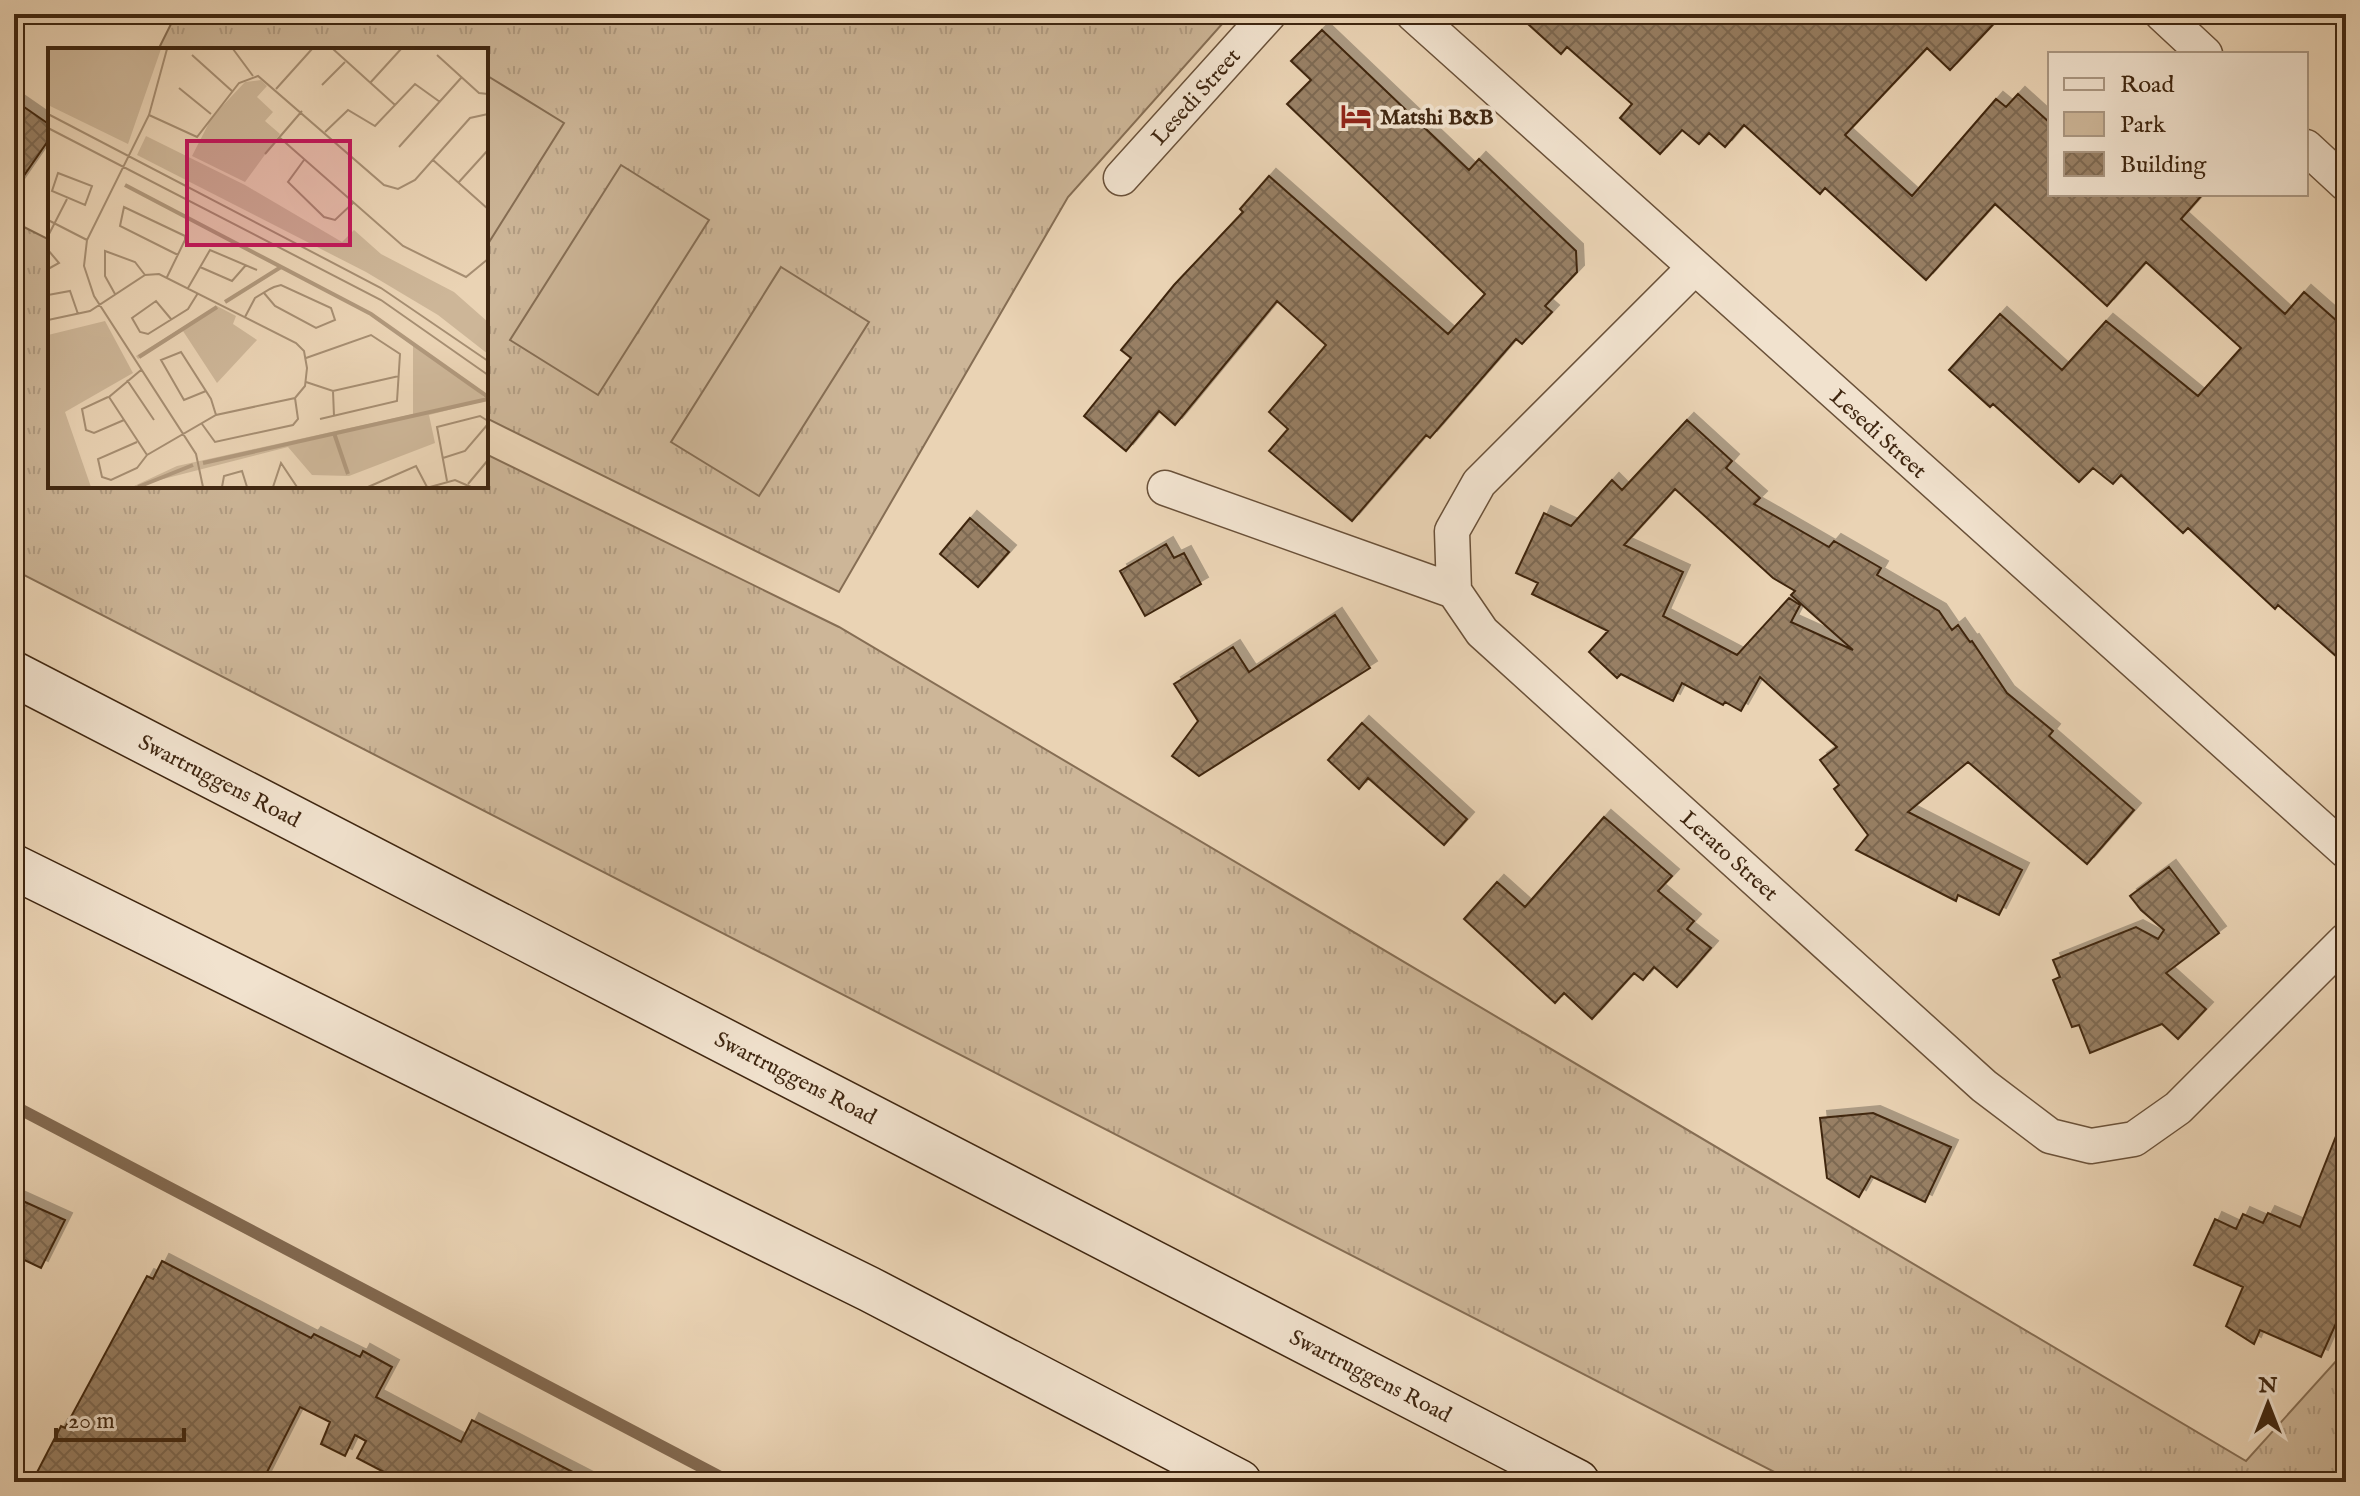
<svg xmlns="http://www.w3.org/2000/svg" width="2360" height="1496" viewBox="0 0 2360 1496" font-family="'IM FELL English',serif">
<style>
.grass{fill:url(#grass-tufts);stroke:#866e54;stroke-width:2}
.green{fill:#cdb698;stroke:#866e54;stroke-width:2}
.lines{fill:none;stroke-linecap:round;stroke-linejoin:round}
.stream{stroke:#836a51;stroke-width:12}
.building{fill:url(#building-cross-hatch);stroke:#3f2610;stroke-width:2;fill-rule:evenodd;filter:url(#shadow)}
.minor-casing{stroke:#6a5139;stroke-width:37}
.secondary-casing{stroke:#3f2610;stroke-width:47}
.minor{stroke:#f1e2ce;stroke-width:34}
.secondary{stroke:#f1e2ce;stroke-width:44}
.labels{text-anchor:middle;stroke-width:8;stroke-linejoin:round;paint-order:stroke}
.street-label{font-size:22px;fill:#3f2610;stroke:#f1e2ce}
.poi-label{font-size:22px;font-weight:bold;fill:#3f2610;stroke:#f1e2ce;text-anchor:start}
.inset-river{fill:none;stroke:#b0987c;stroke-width:4}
.inset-road{fill:none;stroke:#a68e72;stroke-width:2}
.view{fill:#c2185b;fill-opacity:0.15;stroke:#c2185b;stroke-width:4}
.inset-edge{fill:none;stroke:#3f2610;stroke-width:4}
</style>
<defs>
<pattern id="grass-tufts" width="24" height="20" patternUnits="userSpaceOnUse" patternTransform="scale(2)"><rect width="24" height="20" fill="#cdb698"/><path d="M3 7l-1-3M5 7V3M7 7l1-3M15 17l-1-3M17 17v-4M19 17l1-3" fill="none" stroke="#b19c82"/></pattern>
<pattern id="building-cross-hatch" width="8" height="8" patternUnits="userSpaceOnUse" patternTransform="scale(2)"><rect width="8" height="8" fill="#988065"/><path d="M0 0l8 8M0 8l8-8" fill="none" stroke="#7d6952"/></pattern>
<filter id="shadow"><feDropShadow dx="7" dy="-7" stdDeviation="0" flood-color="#0004"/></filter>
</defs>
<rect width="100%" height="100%" fill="#ead3b4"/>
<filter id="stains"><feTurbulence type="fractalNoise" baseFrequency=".0025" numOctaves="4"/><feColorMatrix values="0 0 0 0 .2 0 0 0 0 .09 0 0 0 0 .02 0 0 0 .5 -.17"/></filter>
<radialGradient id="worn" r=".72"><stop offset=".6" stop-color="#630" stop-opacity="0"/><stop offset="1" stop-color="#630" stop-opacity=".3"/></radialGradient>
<!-- grass -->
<path class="grass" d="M176,14h1055l-163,183 -229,395 -353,-174v-368h-328z
M14,222l36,18v246h436v-32l353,173 1407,834 100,-111v132h-552l-1780,-912z"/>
<!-- green -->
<path class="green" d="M486,75l78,48 -78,124z
M621,165l88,55 -111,175 -88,-55z
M781,267l88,55 -110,174 -88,-54z"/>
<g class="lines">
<!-- stream -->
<path class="stream" d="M14,1106l716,376"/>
</g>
<!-- building -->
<path class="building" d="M1517,14h486l-53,56 -23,-22 -82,87 67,61 84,-97 10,8 12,-13 32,29v71h153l-22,25 104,95 19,-22 42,37v336l-68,-60 -3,4 -87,-81 -5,5 -62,-58 -8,9 -20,-16 -14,14 -86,-78 -3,3 -41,-37 51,-56 62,56 44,-49 92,75 43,-48 -95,-86 -39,44 -112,-102 -69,76 -101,-92 -5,6 -76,-69 -19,22 -16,-14 -10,11 -17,-14 -22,24 -40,-36 12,-14 -65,-57 -6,7z
M1322,30l147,140 10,-11 97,92 1,21 -32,34 7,6 -30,32 -6,-5 -86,99 -4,-3 -74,86 -83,-70 19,-22 -19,-17 57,-67 -49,-44 -102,124 -16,-14 -33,40 -42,-35 47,-58 -10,-8 53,-65 69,-73 -3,-3 29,-33 179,158 37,-40 -198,-190 24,-24 -20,-19z
M14,100l36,25v13l-36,52z
M1687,420l45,41 -6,7 34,30 -6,6 75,43 5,-6 47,27 -4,7 62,36 13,19 6,-5 12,17 2,-1 35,52 46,38 -4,5 85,74 -47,54 -119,-102 -60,50 114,58 -23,45 -41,-20 -2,6 -100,-51 12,-15 -34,-46 5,-4 -19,-25 17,-13 -77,-70 -19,34 -16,-9 -2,3 -41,-22 -9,18 -52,-27 -4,4 -28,-26 19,-21 -76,-37 6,-11 -22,-10 28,-60 27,13 41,-46 10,10zM1675,489l98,89 22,13 -4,4 62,55 -62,-28 9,-17 -11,-7 -52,57 -74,-39 20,-44 -59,-27z
M970,518l39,34 -31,35 -38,-33z
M1166,544l8,14 10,-5 17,31 -56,32 -25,-45z
M1335,615l35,53 -171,108 -27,-20 26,-35 -24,-37 59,-37 16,25z
M1362,723l105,96 -23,26 -76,-67 -9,11 -31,-29z
M1604,817l68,59 -14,15 36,30 -7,8 24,19 -34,39 -23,-20 -11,13 -9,-7 -42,46 -28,-26 -9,10 -91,-84 33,-37 28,25z
M2169,867l50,66 -53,40 40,36 -28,30 -16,-15 -72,29 -11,-28 -7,2 -19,-47 7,-3 -7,-17 83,-33 22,12 6,-9 -23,-20 -11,-14z
M1873,1113l78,34 -26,55 -54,-26 -12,21 -32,-19 -7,-60z
M2344,1116h2v185l-25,56 -61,-27 -6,14 -28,-18 17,-39 -49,-22 21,-46 21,10 7,-15 20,9 5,-10 32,14z
M14,1197l51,23 -24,48 -27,-13z
M162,1261l149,77 3,-4 46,23 3,-6 29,16 -16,30 85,45 11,-22 120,62h-189l-46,-24 9,-17 -11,-6 -10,21 -24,-12 9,-22 -30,-15 -38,75h-230l29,-56 4,2 82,-152 6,3z"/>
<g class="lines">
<!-- minor casing -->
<g class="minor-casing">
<path id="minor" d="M1413,14l933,837
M2162,14l43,40
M2306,147l40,37
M1121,178l148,-164
M1695,267l-216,216 -27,48 2,60 28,41 502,454 66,50 41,10 43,-7 44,-31 168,-168
M1165,488l289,103"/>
</g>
<!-- secondary casing -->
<g class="secondary-casing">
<path id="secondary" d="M14,674l1563,808
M14,867l855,422 370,193"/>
</g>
<!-- minor -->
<use href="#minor" class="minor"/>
<!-- secondary -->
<use href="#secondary" class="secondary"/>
</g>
<!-- icons -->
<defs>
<g id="hotel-bare" transform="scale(2.4)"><path d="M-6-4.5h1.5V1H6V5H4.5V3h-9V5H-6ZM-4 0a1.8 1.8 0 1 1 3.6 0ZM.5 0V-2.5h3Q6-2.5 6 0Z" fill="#8f2418" stroke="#f1e2ce" stroke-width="2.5" paint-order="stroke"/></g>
</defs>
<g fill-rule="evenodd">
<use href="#hotel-bare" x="1356" y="116"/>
</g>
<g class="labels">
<!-- street labels -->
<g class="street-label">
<text transform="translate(1195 96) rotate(-48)" y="8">Lesedi Street</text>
<text transform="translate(1879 433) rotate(42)" y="8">Lesedi Street</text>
<text transform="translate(220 780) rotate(27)" y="8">Swartruggens Road</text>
<text transform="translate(1730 855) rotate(42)" y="8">Lerato Street</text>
<text transform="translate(796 1077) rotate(27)" y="8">Swartruggens Road</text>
<text transform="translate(1371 1375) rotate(27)" y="8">Swartruggens Road</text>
</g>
<!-- poi labels -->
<g class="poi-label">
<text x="1380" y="124">Matshi B&amp;B</text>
</g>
</g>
<!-- overview -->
<g transform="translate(48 48)">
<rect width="440" height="440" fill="#ead3b4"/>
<path d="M0,1h113l-33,95 -80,-39zM213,32l6,6 -10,11 16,15 -8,9 15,13 -35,48 -53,-26 20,-39 33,-35zM98,88l99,49 97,57 12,-12 27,24 73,38 34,30v32l-50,-39 -72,-43 -229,-117zM169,258l19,10 -3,8 24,16 -40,43 -34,-52 -45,28 -2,-3zM57,273l28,52 -68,39 26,75h-43v-152zM365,294l75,58 -59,15 6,28 -86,33 -37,-1 -24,-28 -156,40 45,-21 236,-52z" fill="#cdb698"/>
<path class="inset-river" d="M77,137l246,129 117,83M177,254l56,-35M91,309l78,-50M286,385l14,41M155,415l285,-64M90,439l55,-22"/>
<path class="inset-road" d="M119,1l-18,66 -62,125 -3,26 10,30 102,158 7,33M185,1l20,27M285,1l62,56M144,7l40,36M389,7l42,38 9,1M322,35l31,-34M274,37l23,-23M131,40l32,26M228,41l36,-40M0,66l333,174 107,73M101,67l48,22 42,-54 19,-7 126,109 14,4 17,-9 55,-62 18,-4M0,80l333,172 107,75M277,84l23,-22 27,16 40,-42 25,18M231,89l124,109 63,31 22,-18M351,99l62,-69M217,106l37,-43M256,112l-16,22 36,35 11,3 18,-17M385,112l55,49M10,125l34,13 -7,19 -33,-14zM411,134l29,-32M0,172l39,20M0,188l19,-37M0,202l11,13 -11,6M152,219l32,14 14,-16M119,229l18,-37v-4l-61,-29 -4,19 58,29M140,240l22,-38 47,20M67,246l-10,-18v-25l30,11 10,13M0,247l22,-4 8,23M197,269l10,-19 15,-9 4,-2 7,-2 50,23 4,12 -19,8 -41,-22 -11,-13M123,271l-15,-18 -24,17 8,14 8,2 40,-25 10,-16M0,272l42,-9 55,-36 14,-1 137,69 8,8 3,17 -2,18 -10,12 -79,17 -69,40 -38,-58 32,-27M258,310l65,-23 29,19 -3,47 -77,18M79,332l27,40M258,334l27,9 66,-15M158,343l-22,9 -23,-40 20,-8 30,47 5,16M285,343l1,25M60,349l-26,12 4,21 8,3 30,-13M154,376l13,18 78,-17 5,-6 -3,-21M89,394l-39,17 4,18 9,3 26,-12 10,-13M395,410l22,-7 23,-27M399,433l-10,-54 43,-11 8,5M420,436l20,-24M174,439l2,-11 18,-5 5,16M225,439l8,-24 16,24M320,439l48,-21 11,21M382,439l25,-7 16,7"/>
<path class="view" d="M139,93h163v104h-163z"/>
<rect width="440" height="440" class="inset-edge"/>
</g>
<!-- margin -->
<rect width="2360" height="1496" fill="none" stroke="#ead3b4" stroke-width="48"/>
<rect x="16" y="16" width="2328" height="1464" fill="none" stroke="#3f2610" stroke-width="4"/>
<rect x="24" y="24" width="2312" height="1448" fill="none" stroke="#3f2610" stroke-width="2"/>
<!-- legend -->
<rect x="2048" y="52" width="260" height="144" fill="#f1e2ce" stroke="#aa9782" stroke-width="2"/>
<rect x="2064" y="78" width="40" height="12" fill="#f1e2ce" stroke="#aa9782" stroke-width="2"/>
<text x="2120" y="92" font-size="24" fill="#3f2610">Road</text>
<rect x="2064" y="112" width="40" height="24" fill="#cdb698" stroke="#aa9782" stroke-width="2"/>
<text x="2120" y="132" font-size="24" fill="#3f2610">Park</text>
<rect x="2064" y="152" width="40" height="24" fill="url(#building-cross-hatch)" stroke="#aa9782" stroke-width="2"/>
<text x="2120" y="172" font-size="24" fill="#3f2610">Building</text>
<!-- north arrow -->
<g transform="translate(2268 1404)" stroke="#f1e2ce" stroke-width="6" paint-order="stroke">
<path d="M0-6L14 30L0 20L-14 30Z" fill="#3f2610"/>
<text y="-12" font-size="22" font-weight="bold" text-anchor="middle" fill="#3f2610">N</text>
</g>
<!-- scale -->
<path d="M56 1428v12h128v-12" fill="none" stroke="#3f2610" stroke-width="4"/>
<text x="68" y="1428" font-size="24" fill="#3f2610" stroke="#f1e2ce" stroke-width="6" paint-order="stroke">20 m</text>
<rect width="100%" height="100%" filter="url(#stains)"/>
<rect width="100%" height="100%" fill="url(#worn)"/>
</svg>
